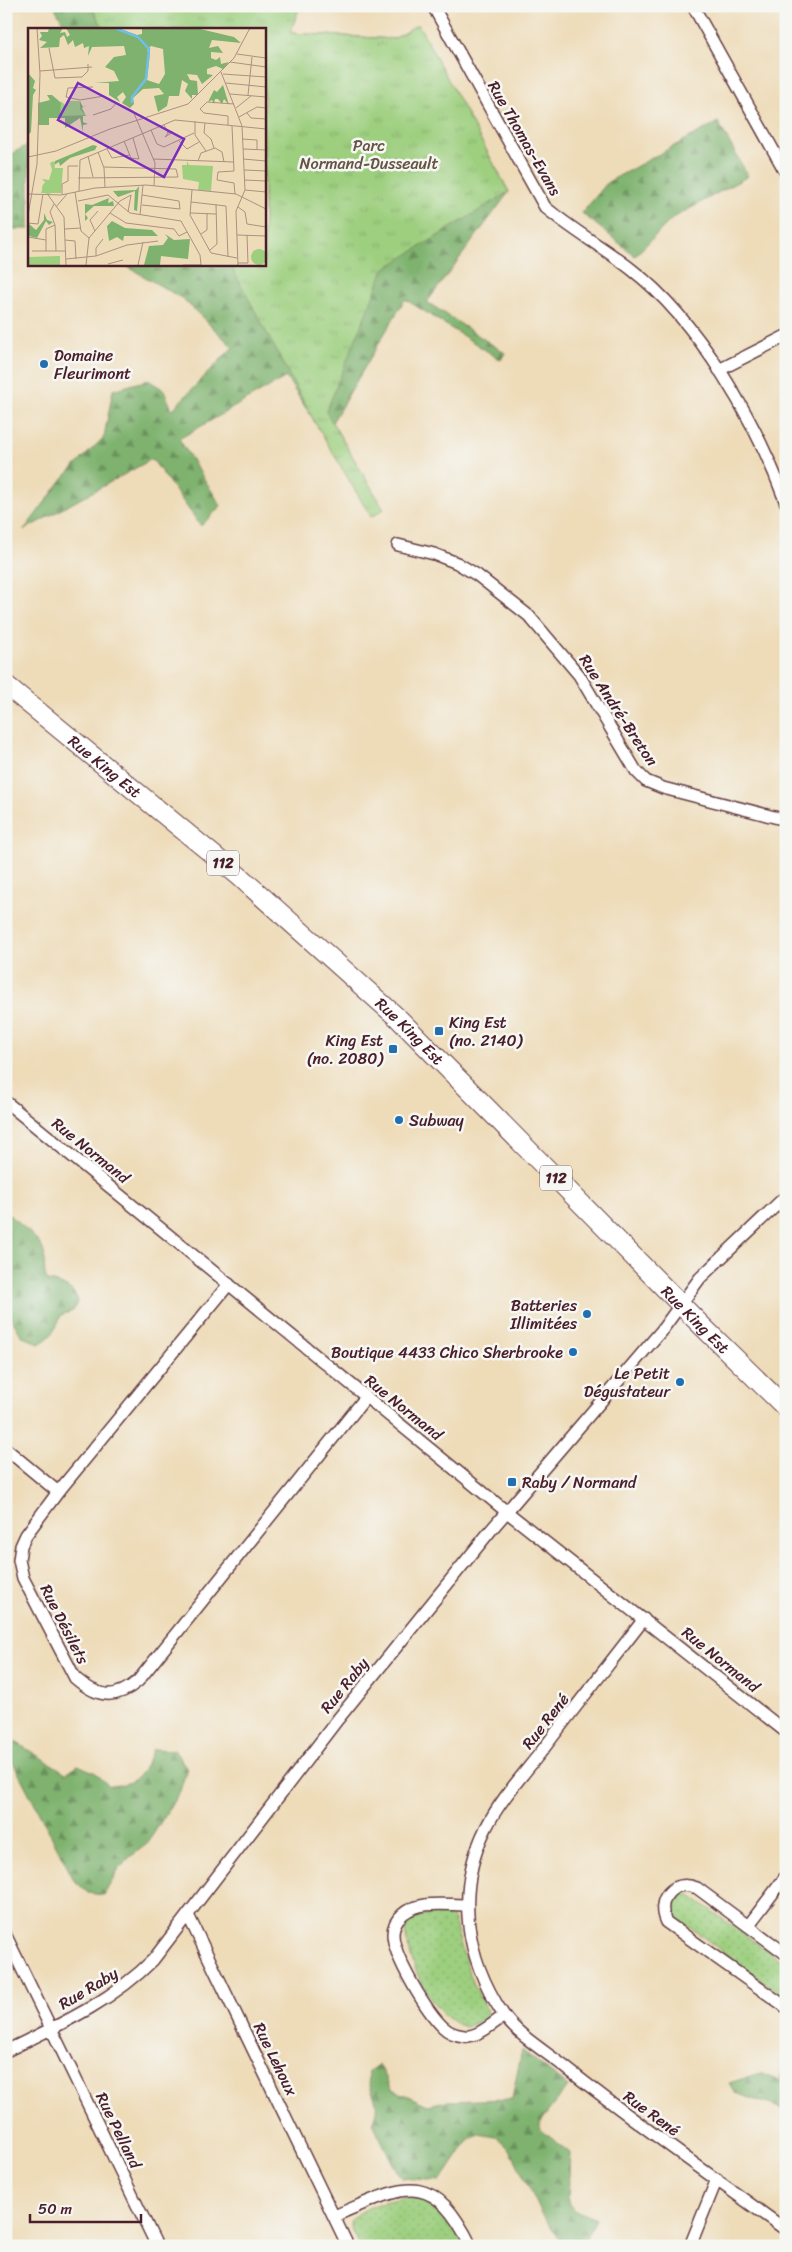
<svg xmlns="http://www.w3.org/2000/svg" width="792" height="2252" viewBox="0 0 792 2252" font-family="Sriracha,sans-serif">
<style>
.grass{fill:url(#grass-dots);stroke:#747755}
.forest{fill:url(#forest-firs);stroke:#64684c}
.park{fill:url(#park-tufts);stroke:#747755}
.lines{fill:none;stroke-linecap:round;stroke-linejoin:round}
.street-casing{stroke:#633b40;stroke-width:14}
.primary-casing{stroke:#633b40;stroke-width:21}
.street{stroke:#fff;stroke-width:11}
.primary{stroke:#fff;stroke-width:19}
.poi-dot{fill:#1f6fb2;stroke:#f6f6f2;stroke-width:2}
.labels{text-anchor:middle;stroke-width:5;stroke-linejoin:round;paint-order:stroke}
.shield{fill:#f6f6f2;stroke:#7e6067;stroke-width:1}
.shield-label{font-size:15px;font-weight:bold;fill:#4a1f2b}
.street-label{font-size:16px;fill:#4a1f2b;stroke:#f6f6f2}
.park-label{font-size:16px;fill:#635444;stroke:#f6f6f2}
.poi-label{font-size:16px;fill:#4a1f2b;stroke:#f6f6f2;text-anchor:start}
.inset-river{fill:none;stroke:#70beea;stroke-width:2.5}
.inset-road{fill:none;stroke:#ac9080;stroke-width:1}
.view{fill:#7b2cbf;fill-opacity:0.15;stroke:#7b2cbf;stroke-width:2.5}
.inset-edge{fill:none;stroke:#4a1f2b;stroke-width:2.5}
</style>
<defs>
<pattern id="grass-dots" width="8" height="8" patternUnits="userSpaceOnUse" patternTransform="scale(1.25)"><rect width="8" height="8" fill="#9dcf7f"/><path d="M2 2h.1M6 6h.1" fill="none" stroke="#89b16e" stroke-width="1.8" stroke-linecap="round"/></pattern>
<pattern id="forest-firs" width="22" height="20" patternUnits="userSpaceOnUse" patternTransform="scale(1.25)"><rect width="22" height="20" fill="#7eb26e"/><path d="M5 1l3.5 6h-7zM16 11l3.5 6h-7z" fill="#69905b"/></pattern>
<pattern id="park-tufts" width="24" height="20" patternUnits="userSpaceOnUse" patternTransform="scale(1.25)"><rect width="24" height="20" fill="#9dcf7f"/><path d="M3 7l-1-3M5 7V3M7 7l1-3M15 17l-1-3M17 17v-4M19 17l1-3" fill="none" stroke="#89b16e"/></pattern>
</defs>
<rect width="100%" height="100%" fill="#f6f6f2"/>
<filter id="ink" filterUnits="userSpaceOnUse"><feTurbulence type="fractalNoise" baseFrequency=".02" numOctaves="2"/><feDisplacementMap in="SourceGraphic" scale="10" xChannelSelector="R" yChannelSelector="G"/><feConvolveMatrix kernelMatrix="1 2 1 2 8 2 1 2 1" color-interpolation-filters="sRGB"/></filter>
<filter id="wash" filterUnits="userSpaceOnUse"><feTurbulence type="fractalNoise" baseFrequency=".0096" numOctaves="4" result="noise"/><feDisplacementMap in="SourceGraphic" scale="20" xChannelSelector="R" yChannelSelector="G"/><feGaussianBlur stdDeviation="1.12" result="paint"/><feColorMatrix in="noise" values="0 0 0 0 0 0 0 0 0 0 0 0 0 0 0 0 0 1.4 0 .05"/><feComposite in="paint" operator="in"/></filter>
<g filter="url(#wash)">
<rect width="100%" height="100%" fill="#eedcb9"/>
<!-- grass -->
<path class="grass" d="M685,1892l101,72v34l-113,-83c-5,-12 -2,-21 12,-23z
M444,1913l7,2 3,6c6,21 11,41 19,61 4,11 13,21 14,33l-5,5 -17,7c-33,-9 -57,-66 -60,-98 7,-16 24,-15 39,-16z
M406,2197c37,6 42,17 59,49h-106l-7,-15 -2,-10c13,-15 37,-20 56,-24z"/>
<!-- forest -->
<path class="forest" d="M54,6h243l-7,27 104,6 87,102 28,51 -82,110 78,51 -4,7 -96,-61 -81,137 -38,-59 -107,62 42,67 -20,20 -49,-67 -128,71 40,-53 40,-40 9,-47 35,-10 16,10 8,20 61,-63 -50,-48 -60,-35h141v-235h-197z
M718,122l30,54 -75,42 -38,38 -53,-43 26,-31z
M29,144v85h-23v-72z
M6,1212c10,9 36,28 38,41 2,10 -2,19 4,28 14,3 24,6 30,19l-5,11 -12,4c-5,14 -9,22 -22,29l-18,-9 -15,-26z
M9,1738l57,35 12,-8 18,8 13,13c29,-1 33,-12 44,-37l21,1 13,18 -7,23 -33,53 -17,13 -12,13 -14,25 -16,-2 -14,-13 -68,-131v-8z
M522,2050l46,36 -28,36v7l30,24 -2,50 6,7 22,9 -13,27h-19l-24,-36 -30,-61 -14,-12 -17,-3 -10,5 -28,42 -39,-3 -10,-16 -19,-39c12,-23 -8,-31 -4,-52l10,-7 13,25 36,16 18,-4 66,-2z
M786,2058v52l-51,-17 -6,-10 32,-10 19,8z"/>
<!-- park -->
<path class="park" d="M91,6h209l-10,27 104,6 24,-15 91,168 -125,77 -58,143 58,97 -13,8 -57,-96 -84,-157h34v-235h-160z"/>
</g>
<g filter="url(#ink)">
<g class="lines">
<!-- street casing -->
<g class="street-casing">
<path id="street" d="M433,6l112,201c27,23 58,40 86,62 68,52 126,154 155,234
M693,6l93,167
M719,370l67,-34
M398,545l36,9 23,9 20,12 52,41 50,59 57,96 10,10 17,7 123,32
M6,1102l501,410 279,220
M229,1284l-171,208 -32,43 -5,11 -2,14 4,18 52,100c22,19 40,23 63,3l228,-284
M6,1449l52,43
M644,1619c-34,44 -69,88 -103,133 -19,24 -41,48 -55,76 -31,62 -21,129 17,186 13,20 43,38 62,53 72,57 147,109 221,163
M466,1905c-20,0 -46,-5 -63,9 -6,5 -10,12 -10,20 0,22 34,78 50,93 6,6 13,8 21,9 13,2 29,-13 40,-20
M188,1915l160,331
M748,1926l38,-50
M6,1936l151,310
M786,1954l-89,-66c-24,-10 -42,12 -31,34l120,85
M6,2051c53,-26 105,-49 147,-91l185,-241 153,-189 171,-200 38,-52 86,-82
M334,2216c68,-28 97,-51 137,30
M690,2246l27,-67"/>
</g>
<!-- primary casing -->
<g class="primary-casing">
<g id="primary">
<path id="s1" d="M6,685l233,191 160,143 300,304 87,85"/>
</g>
</g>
<!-- street -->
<use href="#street" class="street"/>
<!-- primary -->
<use href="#primary" class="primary"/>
</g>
</g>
<!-- markers -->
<g class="poi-dot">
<circle cx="44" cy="364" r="5"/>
<rect x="434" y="1026" width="10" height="10" rx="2.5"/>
<rect x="388" y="1044" width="10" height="10" rx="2.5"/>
<circle cx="399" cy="1120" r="5"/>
<circle cx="587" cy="1314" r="5"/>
<circle cx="573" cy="1352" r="5"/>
<circle cx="680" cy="1382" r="5"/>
<rect x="507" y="1477" width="10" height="10" rx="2.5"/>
</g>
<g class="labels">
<!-- shield labels -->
<g class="shield">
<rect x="207" y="850.5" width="32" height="25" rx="4"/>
<rect x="540" y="1165.5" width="32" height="25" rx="4"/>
</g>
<g class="shield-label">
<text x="223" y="868">112</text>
<text x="556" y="1183">112</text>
</g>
<!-- street labels -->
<g class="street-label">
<text transform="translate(525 138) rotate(60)" y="6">Rue Thomas-Evans</text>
<text transform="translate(619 710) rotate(57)" y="6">Rue André-Breton</text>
<text dy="6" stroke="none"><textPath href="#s1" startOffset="128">Rue King Est</textPath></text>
<text dy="6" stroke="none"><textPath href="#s1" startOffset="532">Rue King Est</textPath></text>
<text transform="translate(91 1150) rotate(39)" y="6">Rue Normand</text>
<text dy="6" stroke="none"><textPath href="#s1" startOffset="938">Rue King Est</textPath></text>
<text transform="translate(404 1407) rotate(39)" y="6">Rue Normand</text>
<text transform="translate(65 1624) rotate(63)" y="6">Rue Désilets</text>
<text transform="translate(721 1659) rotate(39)" y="6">Rue Normand</text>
<text transform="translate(344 1685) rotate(-51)" y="6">Rue Raby</text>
<text transform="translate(545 1721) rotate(-52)" y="6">Rue René</text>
<text transform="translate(88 1988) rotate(-31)" y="6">Rue Raby</text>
<text transform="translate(276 2059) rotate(64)" y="6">Rue Lehoux</text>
<text transform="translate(652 2113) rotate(36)" y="6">Rue René</text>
<text transform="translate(119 2130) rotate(64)" y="6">Rue Pelland</text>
</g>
<!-- park labels -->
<g class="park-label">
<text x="369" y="151">Parc<tspan x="369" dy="18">Normand-Dusseault</tspan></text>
</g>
<!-- poi labels -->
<g class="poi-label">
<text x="54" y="361">Domaine<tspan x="54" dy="18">Fleurimont</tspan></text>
<text x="449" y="1028">King Est<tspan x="449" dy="18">(no. 2140)</tspan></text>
<text x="383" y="1046" text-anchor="end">King Est<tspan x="383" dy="18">(no. 2080)</tspan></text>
<text x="409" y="1126">Subway</text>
<text x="577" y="1311" text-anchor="end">Batteries<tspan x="577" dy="18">Illimitées</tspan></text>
<text x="563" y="1358" text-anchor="end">Boutique 4433 Chico Sherbrooke</text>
<text x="670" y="1379" text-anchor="end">Le Petit<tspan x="670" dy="18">Dégustateur</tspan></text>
<text x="522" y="1488">Raby / Normand</text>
</g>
</g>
<!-- overview -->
<g transform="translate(28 28)">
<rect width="238" height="238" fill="#eedcb9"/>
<path d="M21,0h14l-3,5 5,-1 2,5 3,-2 -4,-7h52l19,7 5,-1v-6h54l38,9 7,6 -29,-3 -3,8 9,-2 5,7 -12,-1v6l5,2 4,-3 1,7 8,-2 -6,7 -7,-3 -9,3v5l6,1 -11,9 -5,-9 -10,-1 3,6 7,1 1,14h-6v4l-7,-8 3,-7 -6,-4 -3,16h-10l-2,10 -9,6 -4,-16 10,-2 -5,-6 -16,1 -10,9 1,6 -4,4 -8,-5 4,-6 -3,-5 -6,5 3,5 -11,-7v-12h-15l25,-2 -5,-10 -9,-4 9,-10 12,-2 -2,-9 -32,1 -4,9 1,-10 -5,2 -1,-5 -8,4 -2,-7 -5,5 -4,-10 -4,3 -1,9 -19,1 7,-6 -8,-2 3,-4 -2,-4h8zM123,18l12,3 2,25 -6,10 -12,-4 3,-27 -3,-3zM0,45l7,8 -2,7 3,2 -3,5 -2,37 -3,3zM195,57l6,20 -5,-6 -2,5 -4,-5h-3l-1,5 -2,-4 -4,2 6,-12 3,2zM19,67h5l14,12 3,-5 11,-1 3,6 4,-2 -5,3 4,8h-3v6l5,2 -5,1v7l-3,-14 -15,10v-10h-16v7h-11v-22l12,-3zM65,117l4,1 -2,4 -25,8 -10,8 -1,-4 -5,3 1,-4zM111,158l-2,25 -3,-1 1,-19 -17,6 -5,-6 23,-1zM81,170l-1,5 5,-2 1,5h-20l-9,8 3,4 -3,3v-17l7,1zM16,185l3,7 6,2 -4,3 -3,-4 -9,17 -8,-2v-12l7,6 8,-10zM84,193l13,7 27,2 6,6h-34l-1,5 -6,-4 -8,4 -2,-15zM137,206l9,6 16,-1 -2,20 -27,-3 -1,9h-16l5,-19 14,-1 5,-7z" fill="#7eb26e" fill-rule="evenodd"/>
<path d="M33,73l6,6 2,-6h11v8l5,6h6l-31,1zM26,133l1,7h8l-2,25h-20l4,-11 -3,-3 7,1 3,-10 -2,-7zM159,133l2,4 24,1 -2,25 -13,-1 1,-8 -16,-3 -1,-14h5zM223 229a8 8 0 1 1 16 0a8 8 0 1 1-16 0ZM32,228v9h-32v-8z" fill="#9dcf7f"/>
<path d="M14 160a6 6 0 1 1 12 0a6 6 0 1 1-12 0Z" fill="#9dcf7f"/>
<path class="inset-river" d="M87,0l23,9 11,12 -3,30 -14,18v6"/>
<path class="inset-road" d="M21,20l6,30M209,26l29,4M202,34l36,5M12,43l52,-4M193,44l21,54 3,64 -9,21 2,54M195,46l43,3M27,50l27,-1 6,-6v-7M198,55l40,4M65,59l-25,1 -2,9 14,3 24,-4 29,15 22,52 -1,23M202,66l36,3M220,67l4,-38M208,80l15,-12M219,85l4,5 15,1M65,87l18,-6 6,-7M211,89l18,-10 9,1M167,93v14l11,16M177,95l-1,10 7,6 3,9M136,97l4,8 -3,4 8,-5 -5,1M200,97v-9l-24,-3 -4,-4 7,-7 27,2M204,98l2,45 -16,1 -1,8 17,3 1,11M123,102l6,14 7,3 30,-14M214,111l15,1v10M96,113l7,17 8,1 -6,-21M151,113l8,8 12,-7M79,121l5,9 18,-3M215,121l23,1M70,124l6,16 1,19M60,128l5,21M0,129l28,-6 54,-22 78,-25 46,-46 16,-30M125,131l81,3M215,131l23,2M170,133l3,-8 14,-5 7,4 2,10M216,142l22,1M50,150l100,-1 -2,-8 -72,-2M216,152l22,1M164,162l-2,25 21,38 26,5M217,162l21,2M51,163l1,-31 95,-40 91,9M47,164l6,39 8,7M0,166l33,1 34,-7 51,-3 90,9 30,15M34,166v-10l6,-3v-15h10M20,167l16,22 2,48M80,167l22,18 51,8 19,34 1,10M50,173l30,-6M163,174l35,4 2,51M26,176l-4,8 5,13 1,26M114,177l38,4 -1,-8 -37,-6M28,179l11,-13M210,179l7,5 2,12 19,3M82,185l16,10 48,6 5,7 8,-4M162,185l26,1M0,187l9,-51 3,-90 -3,-46M112,187l3,-30M0,195l10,1 5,-30M37,201l16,-1M67,203l-5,-11 8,-9M173,206l6,-4v-17M209,207l29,1M0,209l18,3M37,212l10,1 1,18M182,222l7,-6 -1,-40M4,223h33M18,223v-22l9,-4M68,228v-8l7,-9M38,231l30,-3 31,-11 31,-4M210,235h10l-1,-28M80,236l15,-4M58,237l3,-27 31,-37 11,-6 -3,17M110,237l5,-23M155,237h18"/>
<path class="view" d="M50,55l106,56 -20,38 -106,-57z"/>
<rect width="238" height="238" class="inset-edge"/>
</g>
<!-- margin -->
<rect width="792" height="2252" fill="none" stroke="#f6f6f2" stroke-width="25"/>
<!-- scale -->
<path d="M30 2214v8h111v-8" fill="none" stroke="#4a1f2b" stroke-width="2.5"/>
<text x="38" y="2214" font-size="15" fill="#4a1f2b" stroke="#f6f6f2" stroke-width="4" paint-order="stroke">50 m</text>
</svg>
